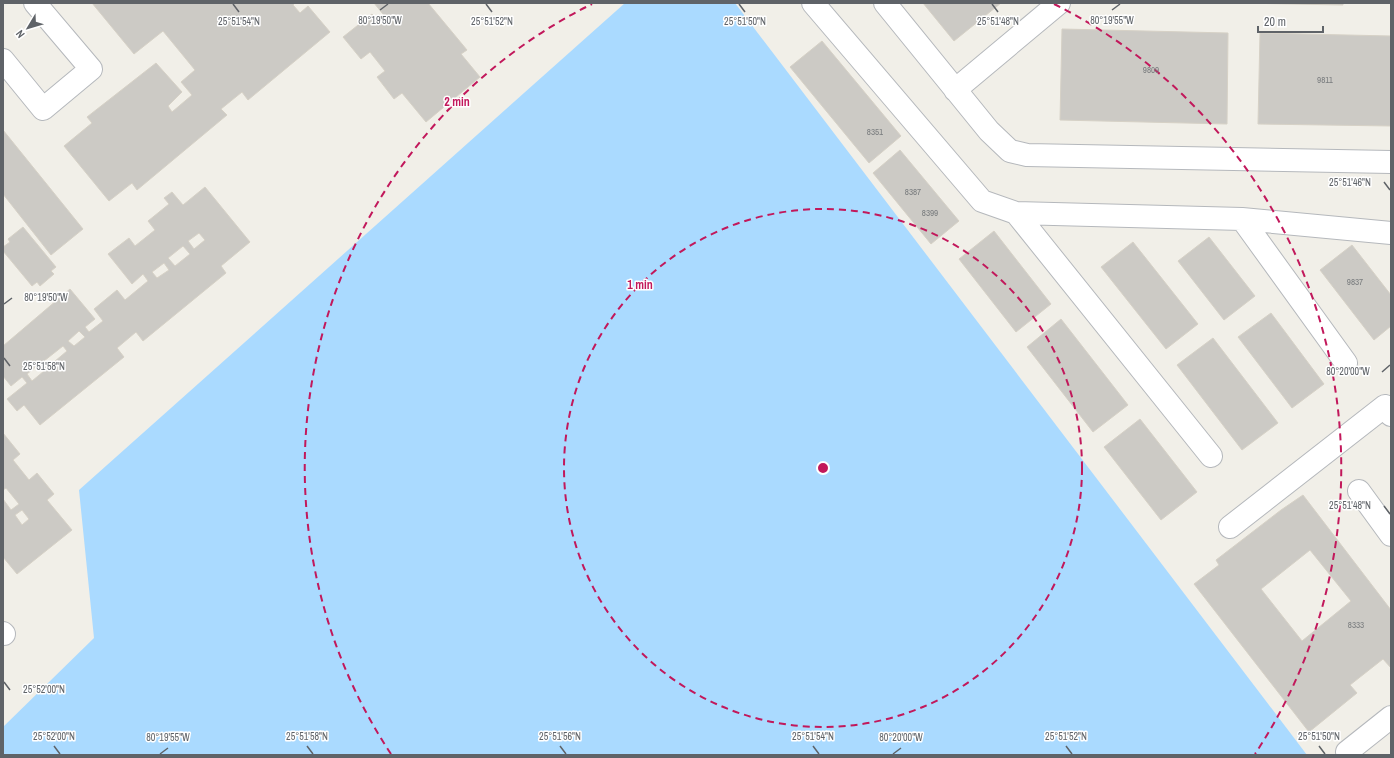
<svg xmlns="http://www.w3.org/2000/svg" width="1394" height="758" viewBox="0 0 1394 758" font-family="'Archivo Narrow',sans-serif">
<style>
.water{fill:#aadaff}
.building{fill:#cccac5;stroke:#d6d1c6;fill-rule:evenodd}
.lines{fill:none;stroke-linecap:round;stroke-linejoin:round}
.minor-casing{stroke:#b5b8bc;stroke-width:24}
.minor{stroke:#fff;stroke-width:22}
.ticks{fill:none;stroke:#5f6368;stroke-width:1.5}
.ring{fill:none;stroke:#c2185b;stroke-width:2;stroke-dasharray:7 5}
.labels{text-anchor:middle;stroke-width:3;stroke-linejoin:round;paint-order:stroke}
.number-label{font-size:9px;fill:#7a7d7f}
.ticks-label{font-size:10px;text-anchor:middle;fill:#5f6368;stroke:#fff;stroke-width:3;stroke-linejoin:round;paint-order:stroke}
.centre{fill:#c2185b;stroke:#fff;stroke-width:2}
.ring-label{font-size:12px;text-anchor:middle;font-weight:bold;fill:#c2185b;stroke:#fff;stroke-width:3;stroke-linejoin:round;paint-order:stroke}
</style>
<rect width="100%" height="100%" fill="#f1efe8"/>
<!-- water -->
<path class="water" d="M625,3h110l572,752h-1304v-28l91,-89 -15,-148z"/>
<!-- building -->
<path class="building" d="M92,3h203l-2,2 7,8 8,-7 22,26 -82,68 -6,-8 -21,17 6,6 -90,75 -5,-7 -23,18 -45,-55 28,-23 -5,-6 69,-54 26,29 -14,14 4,6 20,-17 -11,-13 14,-12 -32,-39 -29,23z
M374,3h54l39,47 -6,4 19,23 -54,45 -24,-29 -8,6 -17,-22 8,-6 -15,-19 -9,7 -18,-22 29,-23 9,11 6,-6z
M923,3h78l-47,38z
M1239,3h104v2z
M1062,29l166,4 -1,91 -167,-4z
M1260,33l131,3v90l-133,-2z
M822,41l79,95 -32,27 -79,-96z
M3,130l80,99 -32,26 -48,-61z
M900,150l59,71 -28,23 -58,-71z
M205,187l45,55 -29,24 5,7 -83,68 -7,-9 -19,16 7,9 -84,68 -16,-20 -7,6 -10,-12 20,-16 -5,-6 -11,9 -8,-10v-30l67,-57 25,30 -10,8 4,5 14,-11 -9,-12 23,-19 8,10 23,-19 -5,-7 -11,10 -24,-30 21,-16 6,8 20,-16 -7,-9 21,-17 -5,-6 8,-6 11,13zM199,233l6,7 -11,9 -6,-8zM183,246l7,8 -15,12 -7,-8zM164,263l5,7 -12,8 -5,-6zM79,331l6,6 -11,9 -6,-5zM63,346l4,5 -19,16 -4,-6zM38,365l6,6 -12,10 -5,-7z
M23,227l33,40 -5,4 3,3 -14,12 -3,-4 -5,4 -29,-35v-4l7,-5 -2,-3z
M994,231l57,73 -35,28 -57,-73z
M1209,237l46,59 -31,24 -46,-59z
M1133,242l65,82 -32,25 -65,-82z
M1352,245l39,50v31l-17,14 -54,-70z
M1271,313l53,71 -32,24 -54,-71z
M1061,319l67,86 -35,27 -66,-85z
M1213,338l65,85 -36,27 -65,-85z
M1140,419l57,73 -36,28 -57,-73z
M3,433l17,21 -7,6 16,20 8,-7 17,21 -7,6 25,30 -55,44 -14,-17v-58l8,11 8,-6 -13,-16 -3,2zM22,510l7,9 -7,6 -7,-10z
M1303,495l88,115v58l-8,-9 -33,26 7,8 -48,39 -115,-148 25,-19 -3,-5 65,-50zM1310,550l41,51 -49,40 -41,-52z"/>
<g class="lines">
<!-- minor casing -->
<g class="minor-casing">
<path id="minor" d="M813,3l169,198 34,12
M885,3l104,128 21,20 17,4 364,7
M3,60l40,49 48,-40 -56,-66
M955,90l104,-87
M1346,363l-104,-144 149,14
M1211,456l-195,-243 226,6
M1359,491l32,44
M1230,527l155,-121 6,9
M3,633l1,1
M1347,752l44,-35"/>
</g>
<!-- minor -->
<use href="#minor" class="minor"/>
</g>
<!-- ticks -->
<path class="ticks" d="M233,4l6,8M486,4l6,8M739,4l6,8M992,4l6,8M380,10l8,-6M1112,10l8,-6M1384,182l6,8M4,304l8,-6M4,358l6,8M1382,372l8,-7M1384,506l6,8M4,682l6,8M54,746l6,8M307,746l6,8M560,746l6,8M813,746l6,8M1066,746l6,8M1319,746l6,8M160,754l8,-6M893,754l8,-6"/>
<!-- distance rings -->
<g class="ring">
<circle cx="823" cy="468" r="259"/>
<path d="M391 754A518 518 0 0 1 592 4M1054 4A518 518 0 0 1 1255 754"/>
</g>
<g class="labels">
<!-- number labels -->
<g class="number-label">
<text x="1151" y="73">9809</text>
<text x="1325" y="83">9811</text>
<text x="875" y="135">8351</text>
<text x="913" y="195">8387</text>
<text x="930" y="216">8399</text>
<text x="1355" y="285">9837</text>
<text x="1356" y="628">8333</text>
</g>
</g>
<g class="ticks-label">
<text x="380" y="24">80°19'50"W</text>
<text x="1112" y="24">80°19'55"W</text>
<text x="239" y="25">25°51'54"N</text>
<text x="492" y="25">25°51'52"N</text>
<text x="745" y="25">25°51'50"N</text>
<text x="998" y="25">25°51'48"N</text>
<text x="1350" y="186">25°51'46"N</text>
<text x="46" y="301">80°19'50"W</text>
<text x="44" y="370">25°51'58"N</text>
<text x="1348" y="375">80°20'00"W</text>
<text x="1350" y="509">25°51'48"N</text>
<text x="44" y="693">25°52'00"N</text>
<text x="54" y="740">25°52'00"N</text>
<text x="307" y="740">25°51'58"N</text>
<text x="560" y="740">25°51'56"N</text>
<text x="813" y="740">25°51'54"N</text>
<text x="1066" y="740">25°51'52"N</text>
<text x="1319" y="740">25°51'50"N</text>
<text x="168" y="741">80°19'55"W</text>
<text x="901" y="741">80°20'00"W</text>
</g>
<circle cx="823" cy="468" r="6" class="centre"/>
<g class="ring-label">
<text x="457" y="106">2 min</text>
<text x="640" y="289">1 min</text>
</g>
<!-- border -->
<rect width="1394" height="758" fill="none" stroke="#5f6368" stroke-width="8"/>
<!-- north arrow -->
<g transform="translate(28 28) rotate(232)" stroke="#ffffff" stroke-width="3" paint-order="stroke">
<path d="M0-3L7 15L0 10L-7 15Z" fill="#5f6368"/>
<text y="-6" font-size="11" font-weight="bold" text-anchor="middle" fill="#5f6368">N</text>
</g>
<!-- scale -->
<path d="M1258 26v6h65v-6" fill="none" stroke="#5f6368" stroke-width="2"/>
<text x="1264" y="26" font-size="12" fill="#5f6368" stroke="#ffffff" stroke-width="3" paint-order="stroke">20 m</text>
</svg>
